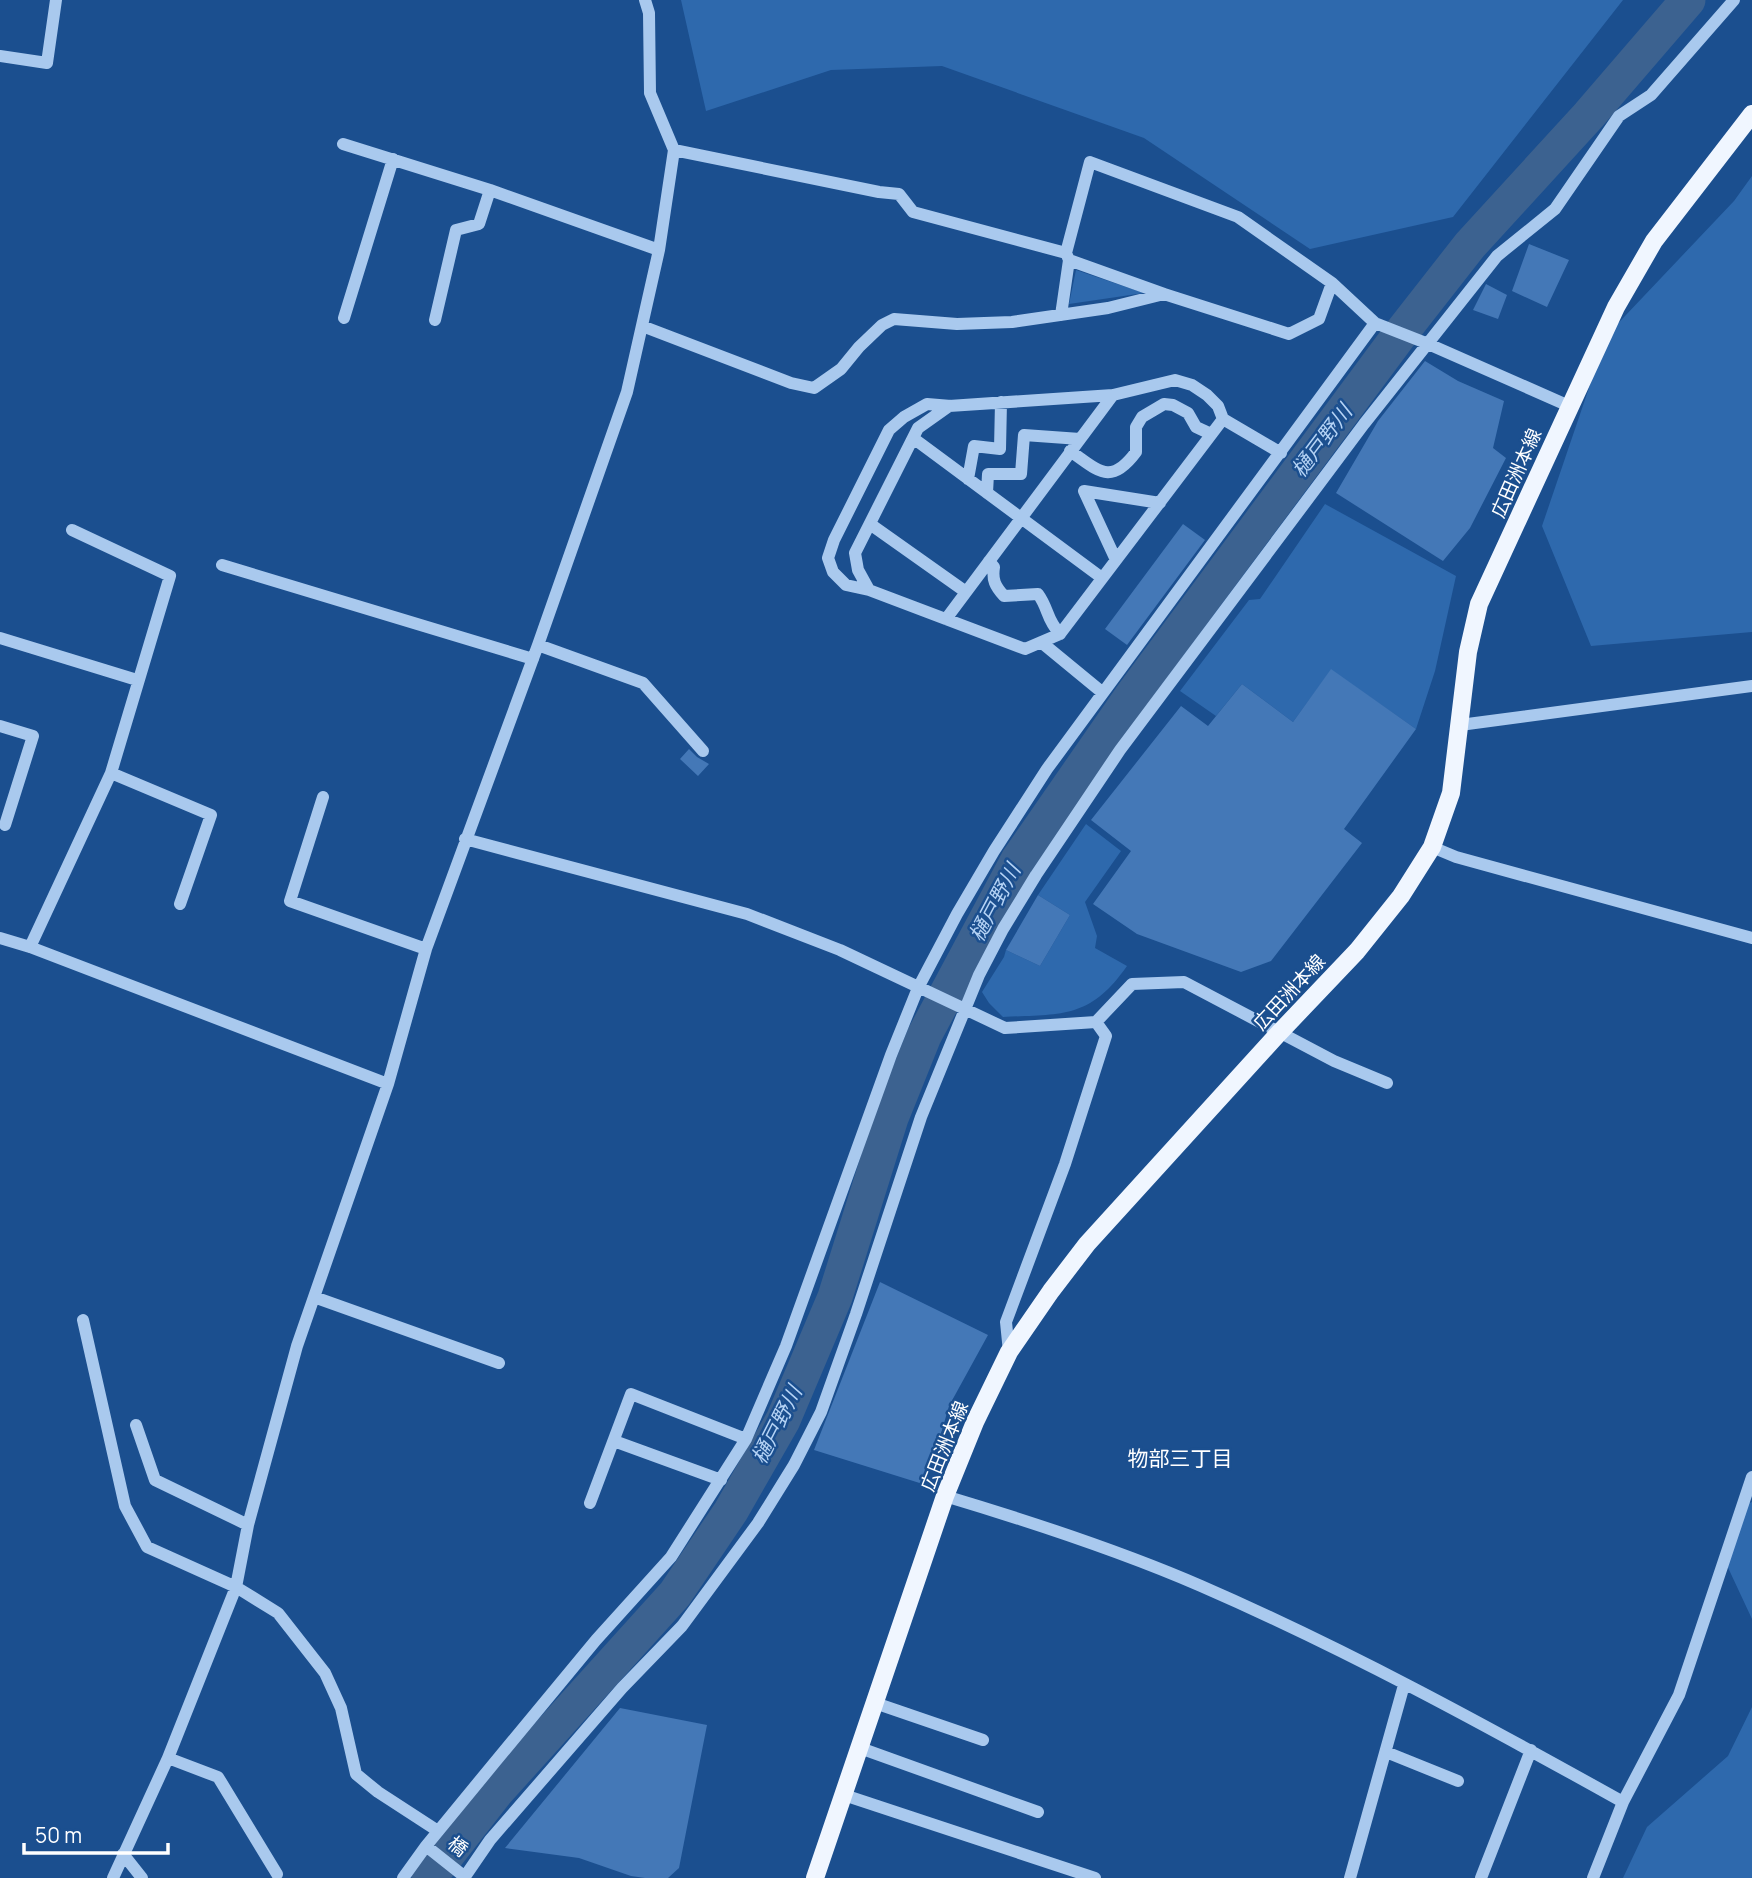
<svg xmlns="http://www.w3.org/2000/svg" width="1752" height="1878" viewBox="0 0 1752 1878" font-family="Manrope,'Noto Sans JP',sans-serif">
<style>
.green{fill:#2e69ad}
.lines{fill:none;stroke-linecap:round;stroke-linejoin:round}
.river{stroke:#3c6290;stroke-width:35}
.building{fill:#4478b7}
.minor{stroke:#a9c9ee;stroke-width:12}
.major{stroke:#f0f6ff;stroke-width:18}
.labels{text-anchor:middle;stroke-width:5;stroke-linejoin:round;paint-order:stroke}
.street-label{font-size:19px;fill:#fff;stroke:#1b4f8f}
.water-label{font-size:21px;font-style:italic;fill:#b5d3f5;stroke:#1b4f8f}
.neighbourhood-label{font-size:21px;fill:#fff;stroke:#1b4f8f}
</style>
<rect width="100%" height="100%" fill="#1b4f8f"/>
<!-- green -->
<path class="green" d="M681,0h942l-170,217 -143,32 -166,-111 -202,-72 -111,4 -125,41z
M1752,176v456l-161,14 -49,-120 65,-191 127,-134z
M1076,270l68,23 -75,11z
M1325,504l131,72 -21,95 -19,58 -85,-59 -38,52 -51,-38 -26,32 -36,-25 69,-91 11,-1z
M1086,824l35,27 -36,51 12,34 -2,12 32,18c-37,53 -65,48 -124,51l-14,-14 -7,-11 22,-35 2,-7 34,16 30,-51 -32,-20z
M1752,1502v117l-28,-60 23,-55z
M1752,1707v171h-129l24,-51 81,-71z"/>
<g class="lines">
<!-- river -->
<path class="river" d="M429,1878l68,-87 178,-197 56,-83 52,-91 52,-123 56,-179 33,-82 94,-176 113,-163 267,-360 72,-92 119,-130 99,-115"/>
</g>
<!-- building -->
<path class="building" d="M1529,244l40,16 -22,47 -35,-16z
M1486,284l21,11 -9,24 -25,-9z
M1425,361l33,20 46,20 -11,47 13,10 -36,70 -27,33 -107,-68 42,-72z
M1183,524l22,16 -78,105 -22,-16z
M1331,669l85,60 -72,100 18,14 -91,118 -30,11 -104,-38 -44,-30 38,-53 -40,-31 90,-114 27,20 34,-42 51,38z
M689,749l8,8 12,7 -11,12 -18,-17z
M1038,895l32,20 -30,51 -34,-16z
M880,1282l108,53 -39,71 -23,79 -112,-35z
M620,1708l87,17 -28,143 -11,10h-23l-14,-2 -52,-18 -74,-10z"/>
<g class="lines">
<!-- minor -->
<path class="minor" d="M0,56l47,7 9,-63
M343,144l147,46 169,60
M674,150l205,42 20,2 14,18 153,41 3,7 95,34
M1066,253l24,-91 148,55 94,66 43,40 51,20 143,63
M1061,315l8,-55
M344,318l49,-159
M435,320l21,-90 23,-6 11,-34
M642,326l149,57 23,5 27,-19 18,-22 23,-22 12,-6 63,5 55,-2 96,-14 56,-14 125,40 30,-15 13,-36
M1223,419l-163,215 -35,15 -156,-59 -11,-20 -3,-17 63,-125 31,-22 164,-11 62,-15 17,5 15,10 11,11 5,13 58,34
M913,438l189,140
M1070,451c28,19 40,36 66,1v-25l6,-10 22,-13 9,1 15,8 8,14 15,7
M968,479l6,-33 26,3 1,-47
M987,493l1,-19h33l3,-39 56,4
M870,524l96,68
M1116,560l-32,-69 76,12
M989,561l5,6c-2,13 1,19 10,29l34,-2c11,15 8,25 22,40
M222,565l311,94
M869,590l-23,-5 -13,-13 -5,-14 6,-18 55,-110 15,-13 23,-13 24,2
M946,619l167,-224
M0,638l137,42
M1041,642l62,51
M538,645l105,38 60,68
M1460,725l292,-39
M0,726l33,10 -28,89
M111,773l100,42 -31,89
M323,797l-33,104 136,48
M465,839l282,75 93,36 165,78 91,-6 36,-38 52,-2 150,79 53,22
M1432,847l24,10 296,81
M0,938l30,9 358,137
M30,947l81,-174 59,-197 -98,-46
M314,1297l185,66
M83,1320l42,186 22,41 89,40 42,26 47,60 16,35 15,66 22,18 60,39
M1009,1352l-3,-30 59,-158 41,-128 -10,-14
M136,1425l19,55 93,45
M614,1441l107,39
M945,1496c87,26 173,54 256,90 145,63 284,139 422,216
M590,1503l41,-109 115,45
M875,1703l108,37
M860,1748l178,64
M1386,1752l72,29
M168,1758l50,19 59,97
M844,1795l251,83
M426,1846l39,31
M123,1854l19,24
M113,1878l55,-120 68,-171 12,-62 49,-179 91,-262 38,-135 112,-304 89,-253 32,-142 15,-100 -24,-57 -1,-80 -4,-13
M403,1878l23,-32 69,-84 101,-122 75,-83 75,-118 40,-93 105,-291 27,-67 39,-74 37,-63 53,-82 328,-446
M464,1878l26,-38 132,-152 60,-62 76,-103 36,-58 27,-53 35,-98 65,-197 58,-142 24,-46 33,-54 84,-125 244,-326 133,-168 58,-47 64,-93 32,-21 83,-95
M1350,1878l54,-193
M1481,1878l50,-128
M1593,1878l30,-76 56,-107 73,-218"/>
<!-- major -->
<path class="major" d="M815,1878l130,-382 30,-74 34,-70 42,-61 36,-47 192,-211 78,-82 44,-55 31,-49 19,-54 17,-141 11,-48 137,-297 38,-66 98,-127"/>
</g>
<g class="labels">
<!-- street labels -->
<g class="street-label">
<text transform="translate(1516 473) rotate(-66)" y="7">広田洲本線</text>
<text transform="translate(1289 992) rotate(-47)" y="7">広田洲本線</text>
<text transform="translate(944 1446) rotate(-68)" y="7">広田洲本線</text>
<text transform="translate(458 1846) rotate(39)" y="7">橋</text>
</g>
<!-- water labels -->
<g class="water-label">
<text transform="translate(1322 441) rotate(-53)" y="7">樋戸野川</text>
<text transform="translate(995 903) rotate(-62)" y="7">樋戸野川</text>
<text transform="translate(777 1425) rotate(-63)" y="7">樋戸野川</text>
</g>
<!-- neighbourhood labels -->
<g class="neighbourhood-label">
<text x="1180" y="1466">物部三丁目</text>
</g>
</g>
<!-- scale -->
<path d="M24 1843v10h144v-10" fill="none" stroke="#ffffff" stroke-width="3.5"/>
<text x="35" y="1843" font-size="21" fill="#ffffff" stroke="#1b4f8f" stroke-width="5" paint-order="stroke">50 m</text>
</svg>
